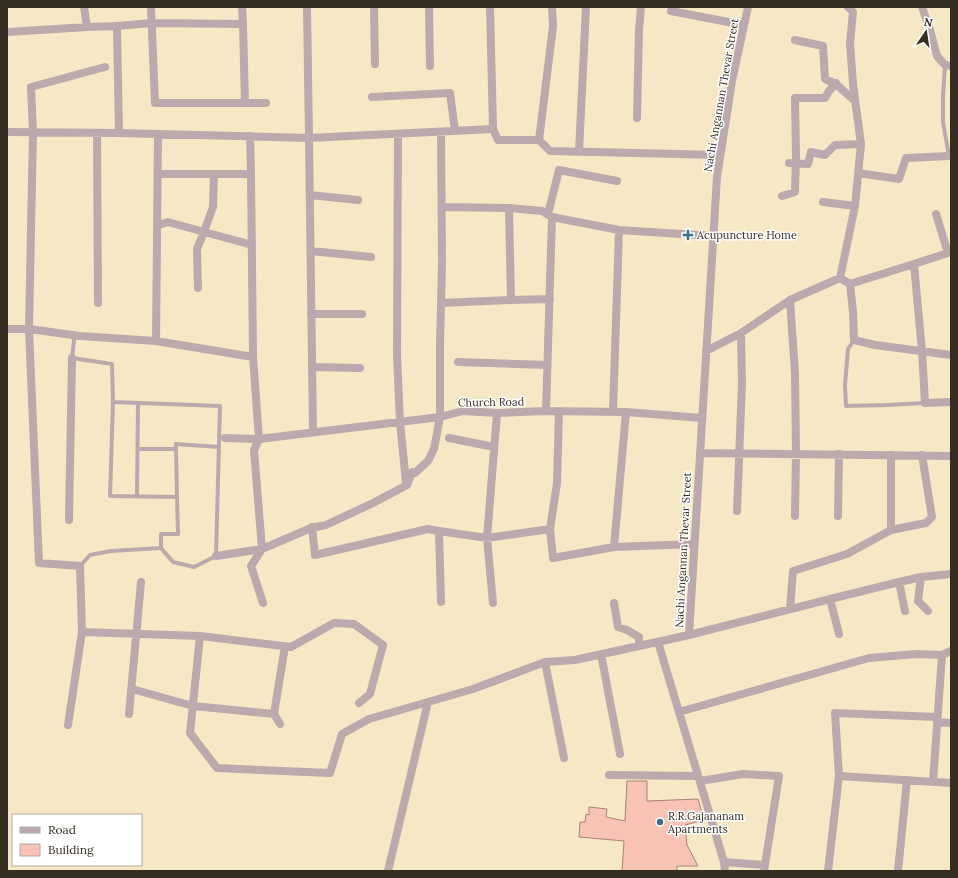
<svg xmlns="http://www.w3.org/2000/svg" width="958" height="878" viewBox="0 0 958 878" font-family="Lora,serif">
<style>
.building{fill:#f8c3b4;stroke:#a78278}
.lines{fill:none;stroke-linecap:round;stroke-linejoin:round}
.lane{stroke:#bba9ad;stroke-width:4}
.street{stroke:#bba9ad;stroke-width:8}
.poi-dot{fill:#38708b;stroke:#fff;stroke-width:1.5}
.labels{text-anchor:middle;stroke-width:3;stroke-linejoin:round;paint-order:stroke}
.street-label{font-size:11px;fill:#342e21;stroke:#fff}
.poi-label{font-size:11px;fill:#342e21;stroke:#fff;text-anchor:start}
</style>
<rect width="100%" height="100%" fill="#f6e8c4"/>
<!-- building -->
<path class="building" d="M627,781h20v20l51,-2 6,21 -19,5 2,20 11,21h-21v5h-55l2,-30 -45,-4 1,-15h5l1,-8 3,1v-8l18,2 -1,8 19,4z"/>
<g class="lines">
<!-- lane -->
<path class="lane" d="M945,65l-2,31v26l6,34
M73,335l1,6 -2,17 40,6 1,38 -3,94 67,1 1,37h-17v14l12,14 21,5 22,-11 4,-150 -107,-4
M854,340l-6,9 -3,36 1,21 41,-1 38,-2
M138,449h38l1,48
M176,449v-5l43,3
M137,496l1,-93
M80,566l10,-11 21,-4 50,-3"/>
<!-- street -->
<path class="street" d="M84,7l3,20 30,-1 2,107 190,5 184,-9
M151,7l4,96h111
M307,7l2,131 4,294
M374,7l1,57
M429,7l1,59
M490,7l3,122 5,11h41l11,11 170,4
M848,7l5,5 -3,31 3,41 8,60 -6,62 -15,72 10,6 3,28 1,28 21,5 76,10
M922,7l8,23 7,26 8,9 6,1
M671,11l73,14
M243,24l2,79
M117,26l35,-3 91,1 -1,-17
M8,32l79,-5
M795,40l28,6 2,33 11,5 19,17
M372,97l78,-4 5,38
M637,118l2,-88 2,-23
M7,132l112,1
M97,133l1,170
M398,134l-1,221 3,67 6,60
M250,136l1,38
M539,140l14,-114 -1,-19
M579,152l7,-145
M789,163l19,1 3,-12 14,3 10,-10 26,-1
M858,173l41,6 7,-21 43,-2
M158,174h93l2,183 6,82 -5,11 8,99 -11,17 12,37
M310,195l48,5
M782,196l13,-4 1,-34 -1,-60h30l4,-7 7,-8
M823,202l32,4
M442,207l67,1
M548,214l11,-44 58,11
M936,214l12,39
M158,225l10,-3 84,23
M311,251l60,6
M914,264l37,-12
M850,284l64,-20 8,87 3,52 26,-1
M198,288l-1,-39 7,-17 9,-25 1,-33
M511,300l39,-1
M790,300l5,73 1,81 -1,62
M441,303l70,-3 -2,-92 33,3 10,6
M311,314h51
M7,329h22l51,7 76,5 97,16
M156,341l2,-207
M706,351l35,-18 49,-33 50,-22
M458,362l89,3
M312,367l48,1
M546,411l6,-194 67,13 94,6
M559,411l-2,72 -7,46 3,29 61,-11 80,-3
M613,412l6,-182
M225,438l34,1 181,-22 23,-6 34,2 49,-2 80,1 76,6
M449,438l45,9
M700,453l251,3
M737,511l5,-128 -1,-50
M838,516l1,-62
M69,520l3,-162
M312,527l3,28 113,-26 11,2
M891,530v-75
M614,547l12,-135
M216,556l46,-7 49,-21 15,-3 47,-22 34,-18 5,-13 3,1 13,-12 6,-12 6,-32v-72l2,-81 -1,-132
M921,577l-3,24 10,10
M899,582l22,-5 30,-3
M830,599l69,-17 6,29
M441,602l-2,-71 48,7 63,-9
M493,603l-6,-65 10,-125
M614,603l4,24 9,3 12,7v9
M790,609l3,-38 54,-17 44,-24 35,-7 6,-6 -10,-62
M82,632l118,4
M689,635l141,-36 9,35
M658,642l66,220 1,9
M601,654l19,100
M942,655l9,-4
M545,662l19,96
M132,689l61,17 81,8
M359,703l11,-9 13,-49 -29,-21 -20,-1 -43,24 -91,-11 -10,97 27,35 113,5 12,-39 27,-15 104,-30 72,-27 30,-2 114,-25 28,-458 15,-96 16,-74
M679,712l190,-54 48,-4 25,1 -9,127
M129,714l12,-132
M937,722l14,1
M280,724l-6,-10 11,-68
M68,725l14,-93 -2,-66 -41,-3 -10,-234 4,-197 -2,-45 74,-20
M609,775l89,1
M839,776l-4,-63 102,4
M700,781l43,-7 36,2 -15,95
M724,862l41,3
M388,871l40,-169
M828,871l11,-95 112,7
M898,871l9,-91"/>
</g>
<!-- markers -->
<g class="poi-dot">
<path d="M686 229h4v4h4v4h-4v4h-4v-4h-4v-4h4z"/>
<circle cx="660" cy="822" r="4"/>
</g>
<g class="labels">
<!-- street labels -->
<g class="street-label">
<text transform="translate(721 95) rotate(-80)" y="4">Nachi Angannan Thevar Street</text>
<text transform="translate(491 402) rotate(-1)" y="4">Church Road</text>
<text transform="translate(683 550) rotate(-87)" y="4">Nachi Angannan Thevar Street</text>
</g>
<!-- poi labels -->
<g class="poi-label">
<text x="697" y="239">Acupuncture Home</text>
<text x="668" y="820">R.R.Gajananam<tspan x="668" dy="13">Apartments</tspan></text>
</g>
</g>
<!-- border -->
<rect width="958" height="878" fill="none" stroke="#342e21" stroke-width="16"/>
<!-- legend -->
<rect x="12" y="814" width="130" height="52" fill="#ffffff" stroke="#aeaba6"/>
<rect x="20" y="827" width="20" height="6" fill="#bba9ad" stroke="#aeaba6"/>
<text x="48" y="834" font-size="12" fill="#342e21">Road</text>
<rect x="20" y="844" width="20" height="12" fill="#f8c3b4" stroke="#aeaba6"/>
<text x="48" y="854" font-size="12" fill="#342e21">Building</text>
<!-- north arrow -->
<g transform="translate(926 32) rotate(13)" stroke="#ffffff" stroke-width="3" paint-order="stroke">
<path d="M0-3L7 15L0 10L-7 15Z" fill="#342e21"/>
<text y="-6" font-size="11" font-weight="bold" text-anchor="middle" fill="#342e21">N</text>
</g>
</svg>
